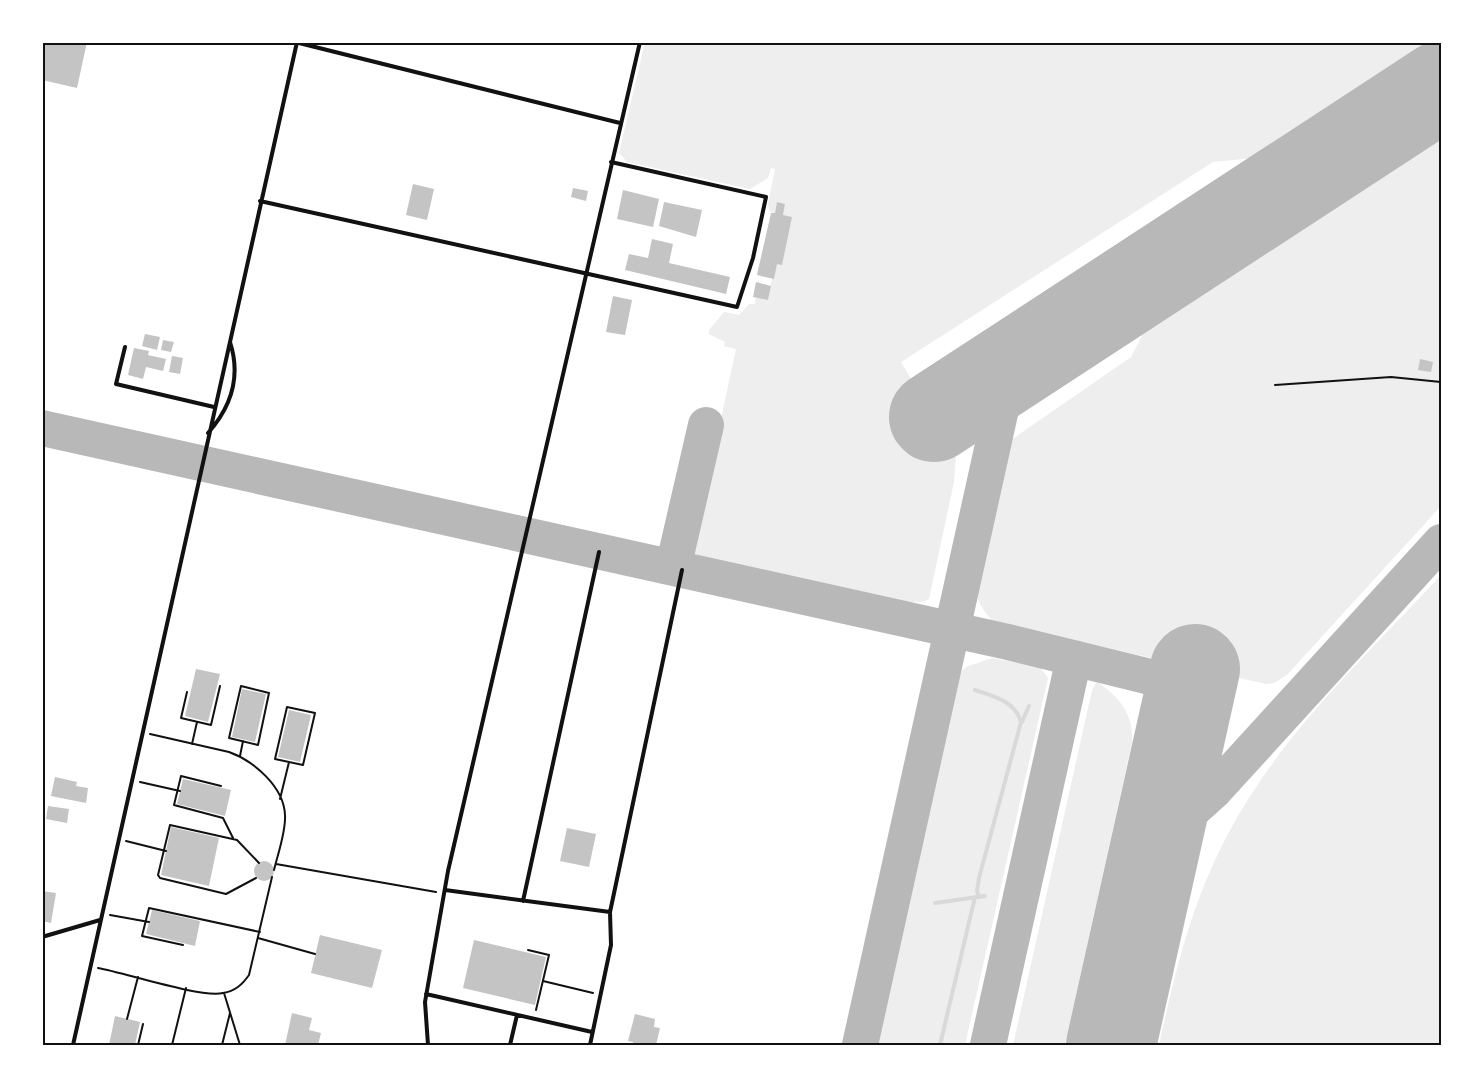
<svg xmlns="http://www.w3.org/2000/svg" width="1483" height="1087" viewBox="0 0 1483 1087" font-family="Helvetica,sans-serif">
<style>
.green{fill:#eee}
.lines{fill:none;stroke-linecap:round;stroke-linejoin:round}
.stream{stroke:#d9d9d9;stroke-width:4}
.taxiway{stroke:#b8b8b8;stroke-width:36}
.runway{stroke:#b8b8b8;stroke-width:90}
.building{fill:#c4c4c4}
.path{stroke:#111;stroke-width:2}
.service{stroke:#111;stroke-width:4}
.neatline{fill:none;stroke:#111;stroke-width:2}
</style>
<rect width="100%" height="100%" fill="#fff"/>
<!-- green -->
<path class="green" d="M645,42h779l-4,19 -146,95 -61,6 -312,200 55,93 -2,27 -25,117c-23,16 -202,-32 -238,-40l45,-210 -12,-3 1,-4 -16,-8v-4l15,-18 15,3 10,-11h6l1,-7 12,3 17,-96 -8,-2 -2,11 -5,-1 -2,-8 7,-35 -4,-1 -3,10 -18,11 -123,-27 -8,-9z
M1441,123v383l-154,169 -13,8 -8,1 -273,-62c-9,-10 -18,-24 -19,-37 0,-20 27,-130 37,-145l120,-83 24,-46z
M1441,575v470h-282c16,-73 33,-144 69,-211 52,-99 138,-178 213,-259z
M992,658l48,9 8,11 -83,367h-94l81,-364 14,-14z
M1097,682c22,14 37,33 35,60l-67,303h-52l79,-355z"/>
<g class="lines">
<!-- stream -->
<path class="stream" d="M975,690c20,7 40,11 46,32l-42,156 -2,13 2,6
M1022,722l7,-16
M935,903l50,-7
M940,1045l35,-148"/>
<!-- taxiway -->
<path class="taxiway" d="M42,428l966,214 183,45
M673,568l33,-143
M1156,843l59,-53 226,-248
M860,1045l141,-636 11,-36 22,-21
M988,1045l86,-387"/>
<!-- runway -->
<path class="runway" d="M934,417l507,-331
M1111,1045l84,-376"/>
</g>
<!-- building -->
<path class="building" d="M42,42h45l-10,46 -35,-8z
M413,184l21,5 -7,31 -21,-5z
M573,188l15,3 -2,10 -15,-4z
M623,190l36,9 -6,28 -36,-8z
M664,202l38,8 -6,27 -37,-11z
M777,202l8,2 -2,11 9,2 -10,48 -5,-1 -3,15 -17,-4 14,-62h4z
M652,239l21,5 -4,19 61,14 -4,17 -101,-24 4,-16 19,4z
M756,282l15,4 -3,14 -15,-3z
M613,296l19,4 -7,35 -19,-3z
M145,334l15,3 -3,13 -15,-4z
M163,340l11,2 -3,10 -10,-2z
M134,348l15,3 -1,4 18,4 -3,12 -17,-4 -3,12 -15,-4z
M172,356l11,2 -3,16 -11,-2z
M1420,359l13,3 -2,10 -13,-2z
M196,669l24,5 -12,48 -23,-6z
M242,689l24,5 -11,48 -23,-5z
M289,710l22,5 -11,47 -22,-5z
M55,777l22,5 -1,4 12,2 -2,15 -35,-7z
M183,779l48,11 -6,26 -48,-12z
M48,806l21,3 -2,14 -21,-4z
M171,827l48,11 -10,48 -48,-11z
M567,828l29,6 -7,33 -29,-6z
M254 871a10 10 0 1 1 20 0a10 10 0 1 1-20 0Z
M42,891l14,2 -5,30 -9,-2z
M152,910l48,11 -5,25 -49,-12z
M320,935l62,15 -10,38 -61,-15z
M474,940l72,17 -11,48 -72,-17z
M292,1013l20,5 -3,12 12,3 -3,12h-33z
M635,1014l20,5 -1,8 6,1 -4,17h-23v-3l-5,-1z
M115,1016l25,6 -5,23h-26z"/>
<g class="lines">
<!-- path -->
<path class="path" d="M1275,385l116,-8 50,5
M241,686l28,7 -11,52 -29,-7z
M187,692l-6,26 30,7 9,-39
M287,707l28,6 -12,52 -28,-6z
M150,734l79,18c25,9 55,35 56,63 1,17 -7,38 -11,55
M192,744l5,-22
M240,756l3,-15
M140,782l40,9
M221,786l-40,-10 -7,29 49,13 10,20
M280,799l9,-37
M126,841l40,10
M276,864l160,28
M256,878l-30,16 -66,-16 -2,-3 12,-50 67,15 22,23
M110,915l39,7
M258,938l57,16
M183,945l-41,-9 7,-28 111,24
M528,950l21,5 -13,55
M98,968c28,5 102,30 125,25 12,-2 19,-8 26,-18l23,-98
M543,981l50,12
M224,993l16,52
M127,1019l11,-42
M138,1045l5,-21
M172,1045l14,-57
M222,1045l8,-32"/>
<!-- service -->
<path class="service" d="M295,42l325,81
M260,201l477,106 16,-49 13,-61 -155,-35
M125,347l-9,37 98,23
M208,433c24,-27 33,-57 22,-91
M445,890l165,22
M523,901l76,-349
M42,937l58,-17
M426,994l166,38
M73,1045l224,-1003
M428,1045l-3,-43 23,-131 192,-829
M510,1045l7,-30
M590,1045l21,-100 -1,-33 3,-14 69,-328"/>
</g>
<!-- border -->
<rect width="1483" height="1087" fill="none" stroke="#ffffff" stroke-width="87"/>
<rect x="44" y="44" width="1396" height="1000" class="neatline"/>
</svg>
